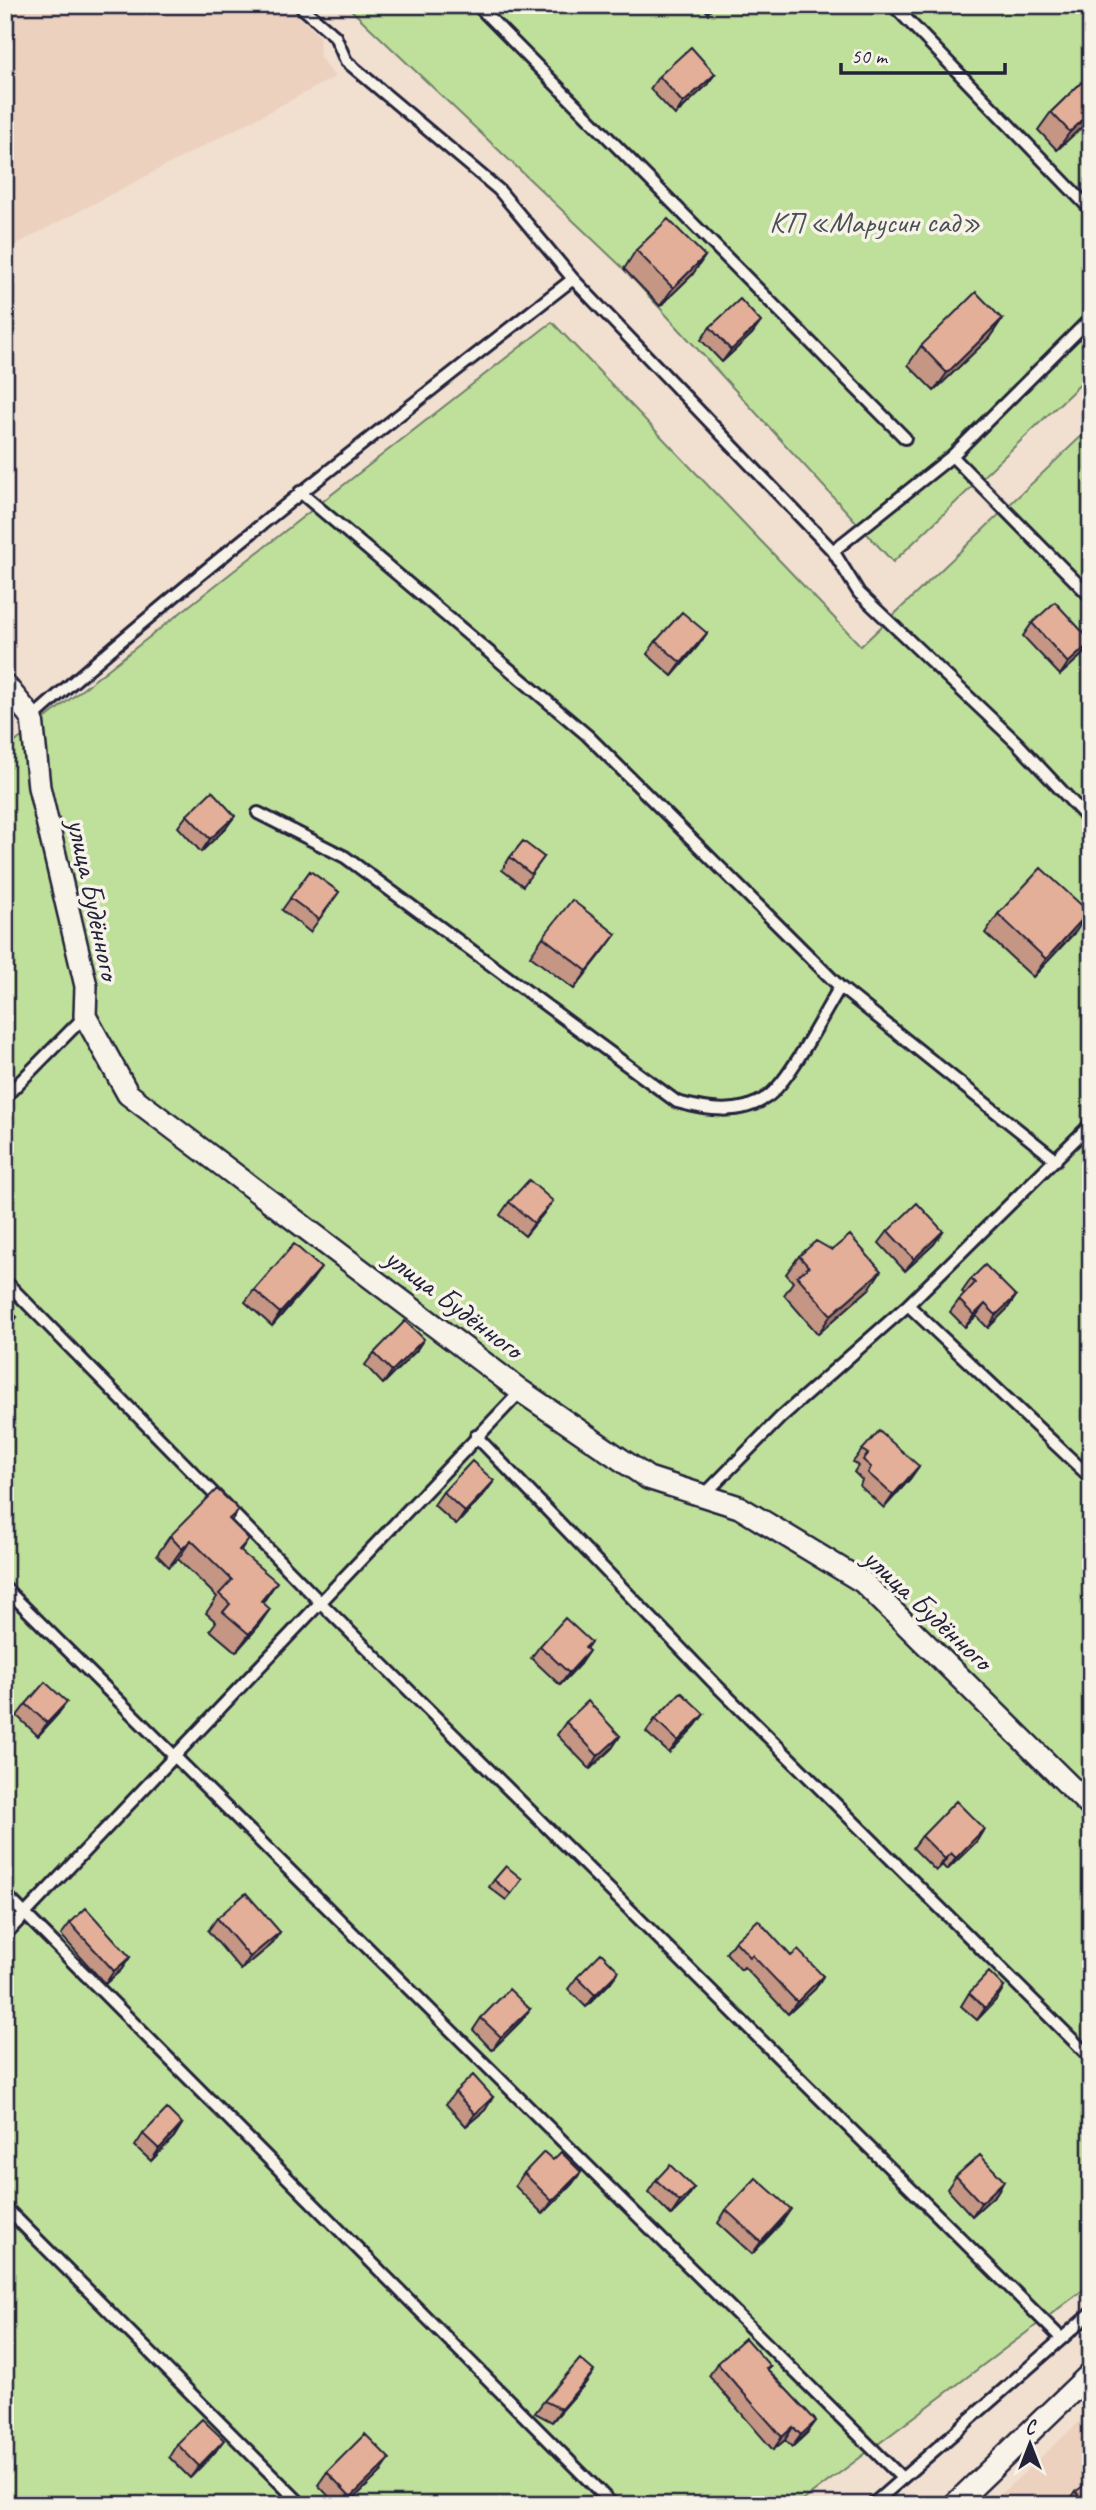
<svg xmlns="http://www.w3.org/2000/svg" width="1096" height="2510" viewBox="0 0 1096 2510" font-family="Caveat,sans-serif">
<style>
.built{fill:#edd1bf}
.green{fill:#bfe09a;stroke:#70816a;stroke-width:2}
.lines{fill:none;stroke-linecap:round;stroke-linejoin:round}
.lane-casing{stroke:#22223b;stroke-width:16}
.street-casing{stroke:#22223b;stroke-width:26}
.lane{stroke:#f7f3e8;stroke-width:10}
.street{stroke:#f7f3e8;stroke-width:21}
.wall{fill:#c49683;stroke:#22223b;stroke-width:2}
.shaded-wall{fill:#a07a6a;stroke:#22223b;stroke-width:2}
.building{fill:#e4af98;stroke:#22223b;stroke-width:2}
.labels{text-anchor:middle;stroke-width:7;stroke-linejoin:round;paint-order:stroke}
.park-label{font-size:30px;fill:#495253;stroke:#f7f3e8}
.street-label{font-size:30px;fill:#22223b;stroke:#f7f3e8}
</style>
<rect width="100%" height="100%" fill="#f1dfd0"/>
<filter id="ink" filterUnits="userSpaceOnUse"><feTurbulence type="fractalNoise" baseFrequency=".0143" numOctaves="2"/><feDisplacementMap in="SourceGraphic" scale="14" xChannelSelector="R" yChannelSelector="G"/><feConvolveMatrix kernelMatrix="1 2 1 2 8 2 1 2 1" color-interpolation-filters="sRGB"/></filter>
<g filter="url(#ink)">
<!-- built -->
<path class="built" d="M5,5h281l33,30 1,22 15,20 -330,173z
M1091,2411v94h-102z"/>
<!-- green -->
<path class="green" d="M346,5h745v369l-198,188 -269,-293z
M552,322l309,324 230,-219v1857l-294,221h-792v-1755z"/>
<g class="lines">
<!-- lane casing -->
<g class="lane-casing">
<path id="lane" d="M299,5l36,31 11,25 153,129 74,89 260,272 26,42 157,149 75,80
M477,5l428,433
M893,5l198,205
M952,456l139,141
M300,492l287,243 253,252 216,173
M833,551l119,-95 139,-138
M32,718c174,-154 358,-296 541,-439
M258,813l87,44 332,245c29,8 63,14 90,-5 23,-16 56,-83 73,-110
M5,1097l80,-81
M5,1281l317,323 739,734
M908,1305l183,173
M476,1436l236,245 379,377
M705,1494l76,-77 127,-112 183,-181
M5,1588l897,890
M5,1894l608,611
M5,1935l516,-544
M5,2207l297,298
M872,2505l219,-192"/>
</g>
<!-- street casing -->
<g class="street-casing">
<path id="street" d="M5,685l27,33 7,69 47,199 -1,30 43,78 393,297 127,87 91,29 124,75 228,225
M954,2505l137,-132"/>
</g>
<!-- lane -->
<use href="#lane" class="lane"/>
<!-- street -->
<use href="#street" class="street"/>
</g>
<!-- wall -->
<path class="wall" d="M701,5h14l-7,8z
M1091,73v55l-5,-5 -29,27 -19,-20 13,-18z
M715,74l-9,12 -31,29 -25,-26 9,-13z
M636,250l69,6 -13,19 -32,31 -36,-37z
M1002,319l-13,19 -55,53 -26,-26 13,-19z
M710,327l42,7 -30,28 -21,-22z
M1032,623l59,19 -8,12 -23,21 -37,-39z
M707,633l-9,13 -26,30 -25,-22 9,-13z
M187,815l39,13 -25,24 -23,-25z
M510,857h34l-21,29 -21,-16z
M310,871l29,21 -29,40 -28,-22z
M998,914l78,17 -43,46 -48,-44z
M616,934l-42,55 -44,-33 13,-19z
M509,1202l35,11 -19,23 -25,-21z
M888,1231h55l-9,13 -29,27 -26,-28z
M799,1256l70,33 -51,45 -34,-39 9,-13 -7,-8z
M971,1279l45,17 -9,13 -19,19 -12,-12 -11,11 -15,-15 9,-12 6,-6 -3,-2z
M312,1280l-40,46 -27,-24 9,-12z
M416,1351l-33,33 -18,-19 9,-12z
M862,1450l57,16 -9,13 -26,29 -24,-22 2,-6 -8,-8 4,-6 -5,-4z
M494,1481l-9,12 -29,32 -22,-20 9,-13z
M239,1510l-8,11 18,18 -8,12 21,52 -5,25 -21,24 -26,-22 6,-8 -10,-9 11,-16 -39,-38 -9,8 -12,-12 13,-19z
M591,1642l-5,7 -6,15 -20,21 -29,-27 9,-12z
M26,1704l32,10 -20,22 -21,-20z
M704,1714l-9,12 -26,27 -23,-21 9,-13z
M566,1722l54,14 -8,12 -22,21 -33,-34z
M984,1829l-8,13 -29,28 -5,-5 -6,6 -23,-23 9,-12z
M522,1879l-16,21 -17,-13 5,-7z
M217,1918l63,14 -9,13 -30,25 -33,-39z
M70,1923l60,34 -9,13 -16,14 -44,-49z
M735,1941l56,15 32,20 -8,13 -27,25 -44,-47 -3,3 -15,-17z
M577,1977l33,6 -24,24 -18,-18z
M1004,1987l-8,13 -19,20 -16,-14 8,-13z
M530,2009l-9,12 -29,29 -19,-20 8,-12z
M455,2092l38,5 -8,13 -19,16 -20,-22z
M182,2124l-8,13 -23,24 -16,-15 8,-12z
M553,2160l28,12 -9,12 -29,30 -28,-28 9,-13z
M956,2176l48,5 -8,13 -24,22 -25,-27z
M656,2180l38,8 -9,13 -14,14 -23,-23z
M726,2210l56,12 -30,32 -34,-31z
M717,2363l53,3 -3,3 49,52 -9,12 -15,14 -7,-7 -12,10 -64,-74z
M594,2371l-9,13 -33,38 -17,-9 9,-12z
M177,2444l38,8 -25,26 -21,-21z
M327,2472h54l-34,33h-10l-19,-20z
M1076,2491l15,14h-25z"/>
<!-- shaded-wall -->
<path class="shaded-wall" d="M715,74l-9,12 -31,29 8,-12z
M1091,112v3l-5,8 -29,27 13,-18z
M705,256l-13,19 -32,31 13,-18z
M1002,319l-13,19 -55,53 13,-18z
M761,322l-9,12 -30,28 9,-12z
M707,633l-9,13 -26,30 9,-13z
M1091,642l-8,12 -23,21 8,-12z
M235,816l-9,12 -25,24 9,-13z
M1089,912l-13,19 -43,46 13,-18z
M616,934l-13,18 -29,37 13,-18z
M553,1201l-9,12 -19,23 9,-13z
M943,1231l-9,13 -29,27 9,-12z
M321,1268l-9,12 -40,46 8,-13z
M881,1271l-12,18 -51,45 13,-19z
M1016,1296l-9,13 -19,19 8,-13z
M985,1304l-9,12 -11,11 9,-12z
M17,1317l-9,13 -3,2v-4z
M424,1339l-8,12 -33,33 9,-13z
M919,1466l-9,13 -26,29 9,-13z
M494,1481l-9,12 -29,32 9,-13z
M191,1540l-13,19 -9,8 13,-18z
M277,1582l-13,19 -16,19 13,-19z
M270,1609l-13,19 -21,24 13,-18z
M589,1651l-9,13 -20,21 9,-12z
M67,1702l-9,12 -20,22 9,-13z
M704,1714l-9,12 -26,27 9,-12z
M620,1736l-8,12 -22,21 8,-13z
M984,1829l-8,13 -29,28 9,-12z
M951,1853l-9,12 -6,6 9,-12z
M280,1932l-9,13 -30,25 9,-13z
M130,1957l-9,13 -16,14 9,-13z
M619,1971l-9,12 -24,24 9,-12z
M823,1976l-8,13 -27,25 9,-12z
M1004,1987l-8,13 -19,20 8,-12z
M530,2009l-9,12 -29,29 9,-13z
M493,2097l-8,13 -19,16 9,-12z
M182,2124l-8,13 -23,24 8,-12z
M581,2172l-9,12 -29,30 9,-13z
M1004,2181l-8,13 -24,22 9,-13z
M694,2188l-9,13 -14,14 9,-13z
M791,2209l-9,13 -30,32 9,-12z
M594,2371l-9,13 -33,38 9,-13z
M816,2421l-9,12 -15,14 9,-12z
M793,2427l-8,13 -12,10 9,-13z
M224,2440l-9,12 -25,26 9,-12z
M390,2459l-9,13 -34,33h-1l5,-8z"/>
<!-- building -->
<path class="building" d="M691,47l24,27 -32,29 -24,-27z
M1091,73v39l-21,20 -19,-20z
M668,219l37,37 -32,32 -37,-38z
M976,292l26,27 -55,54 -26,-27z
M740,299l21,23 -30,28 -21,-23z
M1055,602l36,39v1l-23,21 -36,-40z
M682,612l25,21 -26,30 -25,-22z
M212,791l23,25 -25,23 -23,-24z
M523,841l21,16 -13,17 -21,-17z
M1041,868l48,44 -43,47 -48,-45z
M310,871l29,21 -20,27 -29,-21z
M572,900l44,34 -29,37 -44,-34z
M529,1180l24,21 -19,22 -25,-21z
M917,1203l26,28 -29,28 -26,-28z
M850,1235l31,36 -50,44 -34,-39 12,-9 -10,-11 17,-15 16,9z
M294,1244l27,24 -41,45 -26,-23z
M985,1265l31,31 -20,19 -11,-11 -11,11 -15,-15 16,-17 -4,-4z
M5,1305l12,12 -12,11z
M405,1321l19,18 -32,32 -18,-18z
M879,1431l40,35 -26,29 -25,-22 3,-6 -8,-7 5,-6 -6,-4z
M472,1461l22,20 -29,31 -22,-20z
M217,1489l22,21 -10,9 20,20 -10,11 38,32 -16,19 9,8 -21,25 -26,-22 7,-8 -11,-10 13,-14 -41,-40 -9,9 -12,-13z
M565,1618l26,24 -6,6 4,3 -20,22 -29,-27z
M45,1682l22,20 -20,21 -21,-19z
M681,1692l23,22 -26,27 -23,-22z
M588,1701l32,35 -22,20 -32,-34z
M956,1801l28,28 -28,29 -5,-5 -6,6 -23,-23z
M506,1866l16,13 -11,15 -17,-14z
M246,1893l34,39 -30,25 -33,-39z
M86,1908l44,49 -16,14 -44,-48z
M758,1920l33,36 7,-6 25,26 -26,26 -45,-47 -2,2 -15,-16z
M601,1953l18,18 -24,24 -18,-18z
M989,1972l15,15 -19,21 -16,-15z
M509,1989l21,20 -29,28 -20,-19z
M473,2075l20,22 -18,17 -20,-22z
M167,2109l15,15 -23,25 -16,-15z
M544,2152l9,8 8,-8 20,20 -29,29 -28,-28z
M980,2155l24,26 -23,22 -25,-27z
M670,2165l24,23 -14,14 -24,-22z
M756,2178l35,31 -30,33 -35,-32z
M745,2338l25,28 -4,2 50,53 -15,14 -8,-8 -11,10 -65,-74z
M580,2359l14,12 -33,38 -17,-8z
M202,2419l22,21 -25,26 -22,-22z
M365,2434l25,25 -39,38 -24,-25z
M1091,2481v24h-6l-9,-14z"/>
</g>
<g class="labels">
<!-- park labels -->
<g class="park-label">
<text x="875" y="232">КП «Марусин сад»</text>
</g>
<!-- street labels -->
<g class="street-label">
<text transform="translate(94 899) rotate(78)" y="10">улица Будённого</text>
<text transform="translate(454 1303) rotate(37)" y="10">улица Будённого</text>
<text transform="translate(928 1609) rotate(43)" y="10">улица Будённого</text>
</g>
</g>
<!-- margin -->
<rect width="1096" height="2510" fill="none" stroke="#f7f3e8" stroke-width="28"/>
<rect x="14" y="14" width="1068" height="2482" fill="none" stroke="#22223b" stroke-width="2.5" filter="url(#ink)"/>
<!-- north arrow -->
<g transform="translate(1030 2444)" stroke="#f7f3e8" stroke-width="5" paint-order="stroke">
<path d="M0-5L12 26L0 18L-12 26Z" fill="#22223b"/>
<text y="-10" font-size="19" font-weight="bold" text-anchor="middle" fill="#22223b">С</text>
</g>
<!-- scale -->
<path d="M841 63v10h164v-10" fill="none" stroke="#22223b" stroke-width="3.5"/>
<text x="851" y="63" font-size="21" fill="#22223b" stroke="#f7f3e8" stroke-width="5" paint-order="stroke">50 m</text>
</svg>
